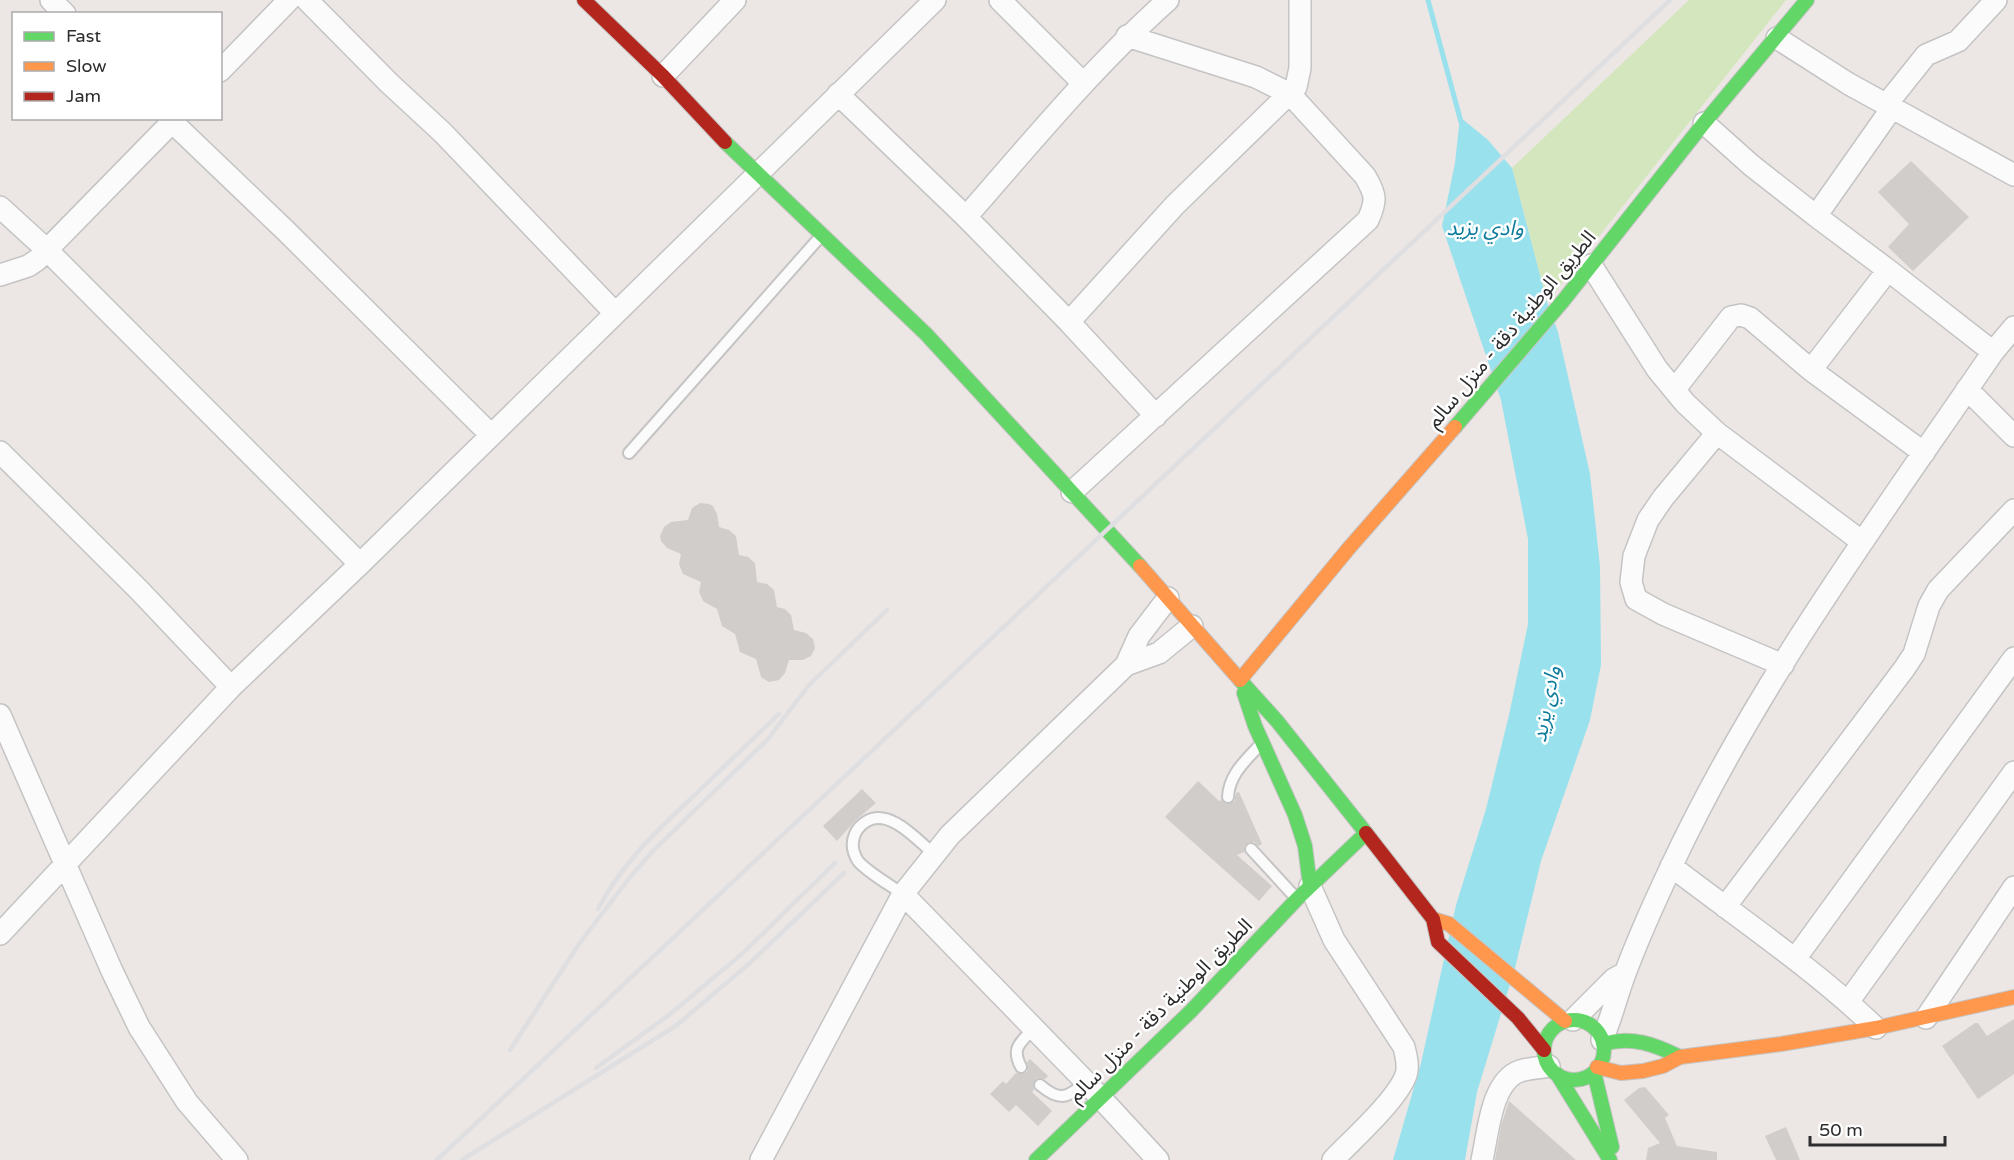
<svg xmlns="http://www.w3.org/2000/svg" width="2014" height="1160" viewBox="0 0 2014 1160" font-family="'Varela Round','Noto Sans Arabic',sans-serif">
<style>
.green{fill:#d3e6bd}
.water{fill:#99e1ec}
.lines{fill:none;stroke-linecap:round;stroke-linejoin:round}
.stream{stroke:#99e1ec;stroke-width:5}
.building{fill:#d1cdca}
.lane-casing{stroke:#c5c4c4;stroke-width:14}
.street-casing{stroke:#c5c4c4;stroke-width:24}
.fast-casing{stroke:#c5c4c4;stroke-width:16}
.slow-casing{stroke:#c5c4c4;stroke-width:16}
.jam-casing{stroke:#c5c4c4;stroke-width:16}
.lane{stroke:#fcfbfb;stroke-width:10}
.street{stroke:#fcfbfb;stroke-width:21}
.fast{stroke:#63d668;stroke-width:14}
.slow{stroke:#ff974d;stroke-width:14}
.jam{stroke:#b3261e;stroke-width:14}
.rail{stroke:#dfdee0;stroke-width:4.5}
.labels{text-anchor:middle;stroke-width:5;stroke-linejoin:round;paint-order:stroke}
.street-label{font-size:20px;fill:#2d2d2d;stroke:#fff}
.water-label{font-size:21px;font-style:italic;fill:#0d7c9b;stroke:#fff}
</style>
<rect width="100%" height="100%" fill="#ece7e4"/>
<!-- green -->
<path class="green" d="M1689,0h97l-239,302 -35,-134z"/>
<!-- water -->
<path class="water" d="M1460,117l28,23 24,28 35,134 11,30 32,142 10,92 1,99 -11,55 -49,141 -26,107 -38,124 -12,68h-72l28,-97 35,-158 30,-96 23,-94 19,-91v-85l-27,-139 -59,-174 13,-63z"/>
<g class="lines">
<!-- stream -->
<path class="stream" d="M1428,0l33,122"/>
</g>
<!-- building -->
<path class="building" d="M1911,161l58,56 -56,54 -25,-24 21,-23 -31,-32z
M700,503l9,1 4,2 4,8 2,13 10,3 7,6 3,19 9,2 7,6 2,19 10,2 7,6 3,17 8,2 6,6 3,15 12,3 7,6 2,9 -4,8 -8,4h-14l-4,13 -6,7 -10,2 -8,-5 -5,-18 -16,-7 -5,-18 -13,-8 -5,-17 -14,-8 -4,-9 2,-10 -18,-8 -4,-10 2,-10 -14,-6 -6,-7 -1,-5 4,-9 7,-5 17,-2 4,-12z
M1198,781l21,20 2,-1 5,4 8,-2 2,-9 3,-1 23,52 -4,2 -4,-4h-5l-5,4v6l-7,3 35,31 -13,15 -94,-84z
M862,789l14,14 -20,17 -19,21 -14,-15z
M2014,1019v55l-36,25 -36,-53 33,-23h3l9,13z
M1030,1059l18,17 -3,3 -8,-1 -4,5 1,7 -2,2 20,19 -14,15 -22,-21 -7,7 -19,-18 13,-13 3,3 10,-11 5,1 6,-2 1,-5 -1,-5z
M1645,1087l24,28 -4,3 12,28 40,6v8h-71l2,-12 12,-5 -36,-43 15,-12z
M1509,1101l67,59h-81l6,-34z
M1786,1127l14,33h-24l-11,-24z"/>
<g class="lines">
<!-- lane casing -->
<g class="lane-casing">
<path id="lane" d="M629,453l191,-216
M1228,797c1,-22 17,-36 31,-51
M1251,849l44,48
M903,894c-13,-9 -36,-22 -45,-33 -5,-8 -7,-18 -3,-27 2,-5 7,-10 12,-13 23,-13 50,19 66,32
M1021,1067c-10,-19 -1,-24 12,-38
M1040,1085c20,17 27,13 46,-3"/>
</g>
<!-- street casing -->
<g class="street-casing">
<path id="street" d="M51,0l14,14
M307,0l82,83 54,50 172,180
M1000,0l83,83
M1777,38l72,46 165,91
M220,71l69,-71
M663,76l72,-76
M838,94l128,123 103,105 87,94
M1886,105l40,-50 32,-14 38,-41
M1892,108l-76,108 72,54 105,82
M168,118l118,113 205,204
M1704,123l47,42 65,51
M0,207l46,42 314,315
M966,217c65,-74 128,-151 202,-217
M1591,265l66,104 28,34 32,30 144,108
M0,275l28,-9 9,-6 139,-142
M1069,322l106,-117 121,-118 4,-19v-68
M1811,370l77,-100
M1675,389l56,-72 10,-2 9,3 61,52 113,83
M1967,389l47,47
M1717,433l-54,65 -15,22 -14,36 -3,26 5,17 27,15 120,51
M0,452l139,138 92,97
M1072,492l296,-272c9,-20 8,-25 -3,-44l-75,-82 -34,-17 -129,-41
M1126,665l33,-12 33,-27
M0,715l112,256 27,56 48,75 50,58
M1671,866c69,53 142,102 205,162
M1310,886l24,54 70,107c2,9 5,19 2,28 -9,25 -53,64 -73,85
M903,894l183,188 72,78
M1725,907l179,-238 10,-15 15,-48 9,-16 76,-80
M0,934l231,-247 129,-123 575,-564
M1795,959l219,-301
M1848,1002l166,-230
M1926,1018l88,-131
M1573,1020l41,-41 11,-6
M1602,1040c10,-23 15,-46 24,-69 13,-35 29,-70 45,-104 86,-184 208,-348 322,-515l21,-25
M761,1160l142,-266 47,-59 176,-170 13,-29 29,-38
M1482,1160c6,-26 9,-79 38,-89 9,-3 20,-3 29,-5"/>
</g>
<!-- fast casing -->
<g class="fast-casing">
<path id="fast" d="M725,142l201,192 214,232
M1455,427l108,-126 141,-178 103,-123
M1244,693l11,33 40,89 10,31 5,40
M1544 1050a30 30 0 1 1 60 0a30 30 0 1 1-60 0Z
M1603,1044c29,-8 51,0 77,13
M1594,1072l18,75
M1557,1074l53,86
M1036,1160l155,-149 106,-112 69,-66 -89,-112 -37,-41"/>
</g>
<!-- slow casing -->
<g class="slow-casing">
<path id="slow" d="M1140,566l100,114
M1240,680l109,-132 106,-121
M1433,919l16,5 116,97
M1597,1067l24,6 22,-2 20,-5 17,-9 101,-13 95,-16 138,-31"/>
</g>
<!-- jam casing -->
<g class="jam-casing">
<path id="jam" d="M584,0l79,76 62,66
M1366,833l67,86 5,23 80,76 26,32"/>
</g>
<!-- lane -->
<use href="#lane" class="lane"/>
<!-- street -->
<use href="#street" class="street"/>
<!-- fast -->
<use href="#fast" class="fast"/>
<!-- slow -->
<use href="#slow" class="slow"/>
<!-- jam -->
<use href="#jam" class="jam"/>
<!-- rail -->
<path class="rail" d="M598,909c24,-46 60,-80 98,-115 27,-27 55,-53 83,-80
M510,1050l69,-106 51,-67 24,-27 114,-111 41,-54 78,-75
M596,1068l73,-53 74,-62 92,-90
M437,1160l1233,-1160
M462,1160l215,-135 74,-63 93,-89"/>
</g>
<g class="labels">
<!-- street labels -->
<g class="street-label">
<text transform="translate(1511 329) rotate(-50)" y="7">الطريق الوطنية دقة - منزل سالم</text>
<text transform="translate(1160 1010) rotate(-45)" y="7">الطريق الوطنية دقة - منزل سالم</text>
</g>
<!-- water labels -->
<g class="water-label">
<text x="1485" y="235">وادي يزيد</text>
<text transform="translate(1546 704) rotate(-79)" y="7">وادي يزيد</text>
</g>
</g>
<!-- legend -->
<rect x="12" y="12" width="210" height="108" fill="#ffffff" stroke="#ababab" stroke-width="1.5"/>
<rect x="24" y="32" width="30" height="9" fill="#63d668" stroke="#ababab" stroke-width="1.5"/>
<text x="66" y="42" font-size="18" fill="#2d2d2d">Fast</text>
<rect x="24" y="62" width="30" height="9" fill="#ff974d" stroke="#ababab" stroke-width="1.5"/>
<text x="66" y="72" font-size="18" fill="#2d2d2d">Slow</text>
<rect x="24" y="92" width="30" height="9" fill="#b3261e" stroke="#ababab" stroke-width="1.5"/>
<text x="66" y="102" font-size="18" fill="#2d2d2d">Jam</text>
<!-- scale -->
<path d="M1810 1136v9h135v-9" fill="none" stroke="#2d2d2d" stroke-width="3"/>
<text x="1819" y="1136" font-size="18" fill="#2d2d2d" stroke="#ffffff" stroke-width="4.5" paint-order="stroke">50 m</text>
</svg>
